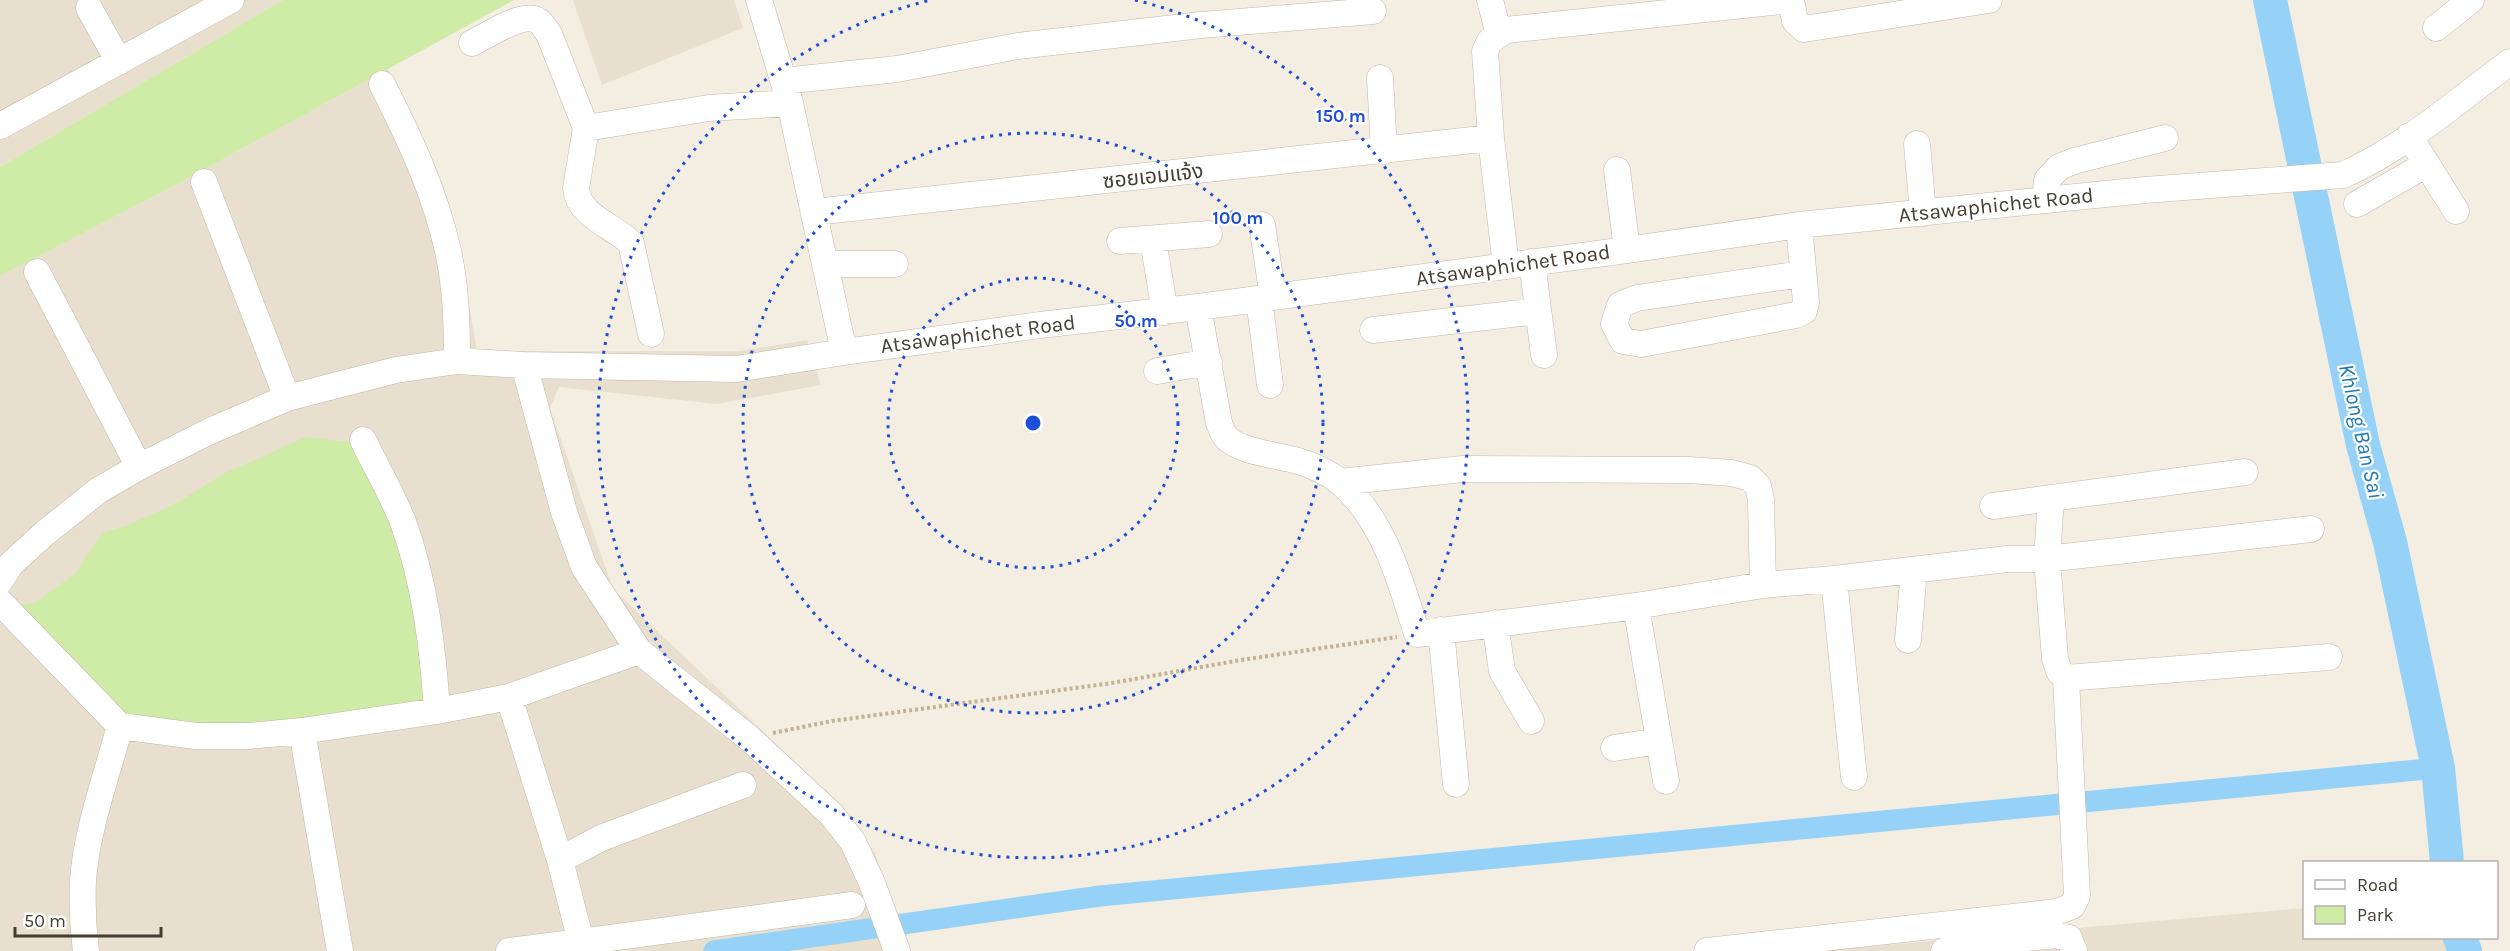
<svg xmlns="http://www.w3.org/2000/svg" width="2510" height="951" viewBox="0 0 2510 951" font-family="Karla,'Noto Sans Thai',sans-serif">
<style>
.residential{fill:#e8dfcf}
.green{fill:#ceeca6}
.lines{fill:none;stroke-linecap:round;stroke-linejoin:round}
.canal{stroke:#96d2f7;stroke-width:21}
.river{stroke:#96d2f7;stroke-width:34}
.minor-casing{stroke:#c2b8a7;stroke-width:27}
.path{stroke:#c3b193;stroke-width:4;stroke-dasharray:3 3;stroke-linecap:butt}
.minor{stroke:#fff;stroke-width:26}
.ring{fill:none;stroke:#1d4ed8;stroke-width:3;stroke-dasharray:3 6}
.labels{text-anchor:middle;stroke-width:4.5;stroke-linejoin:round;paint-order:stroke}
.street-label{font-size:21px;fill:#453d32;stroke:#fff}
.water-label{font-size:22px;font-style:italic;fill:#2079b2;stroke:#fff}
.centre{fill:#1d4ed8;stroke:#fff;stroke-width:3}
.ring-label{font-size:18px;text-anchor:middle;font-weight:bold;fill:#1d4ed8;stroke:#fff;stroke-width:4.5;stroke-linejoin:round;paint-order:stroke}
</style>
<rect width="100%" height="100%" fill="#f3ede2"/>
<!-- residential -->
<path class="residential" d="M0,0h283l-283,167z
M573,0h161l9,28 -141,57z
M388,69l42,99 28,74 19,109h263l67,-11 14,45 -104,19 -158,-17 -9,21 63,181 216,205 46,59 33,98h-908v-675l172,-89z
M2304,908v30h144l4,13h-633z"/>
<!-- green -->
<path class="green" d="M283,0h231l-342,187 -172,89v-109z
M306,437l51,6 38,83 17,58 19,121 -306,32 -108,-131 19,-4 39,-28 27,-41 26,-8 49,-22 46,-29z"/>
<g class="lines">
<!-- canal -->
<path class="canal" d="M714,951l386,-55 1338,-128"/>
<!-- river -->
<path class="river" d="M2270,0l93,445 27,97 48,226 9,94
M2460,938l5,13"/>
<!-- minor casing -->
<g class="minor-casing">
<path id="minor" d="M759,0l31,103 54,249
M1490,0l9,35
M1791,0l4,21 9,8 185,-29
M89,8l30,54
M2436,28l35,-28
M472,43c15,-7 49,-31 65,-23 5,2 8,9 12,14l37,94 -10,60c2,28 38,38 55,55l20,91
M1380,78l4,73
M783,81l114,-12 121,-23 183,-21 172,-14
M382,84c27,53 53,108 66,167 8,36 9,73 9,110
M0,126l231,-126
M586,128l123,-20 81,-5
M2409,136l47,75
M1917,144l6,69
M1617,170l10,80
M204,182l83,216
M2045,200l2,-20 12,-13 15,-6 91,-23
M2357,204l70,-40
M815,212l676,-74
M1262,225l11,72
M1799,225l7,77 -2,9 -8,4 -155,29 -18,-3 -9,-17 6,-19 17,-7 165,-24
M1153,240l12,72
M1120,241l89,-7
M1532,262l12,93
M826,264h69
M1506,266l-15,-128 -6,-87 5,-10 16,-11 284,-30
M37,272l102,195
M1259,299l11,86
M1198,307l21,116c2,4 3,9 6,13 12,16 54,19 73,25 14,4 29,11 41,20 45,38 61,99 78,153l219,-28 127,-21 71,-6 173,-20h40l8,100 4,12 7,7 263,-21
M1373,330l165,-19
M524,365l40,147 20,55 55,84 110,87 83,77 21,27 19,41 25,68
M1157,371l52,-9
M363,440c13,27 29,54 40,82 22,60 30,126 34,189
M1339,482l124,-13 226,1 43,3 18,5 8,8 3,14 2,85
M2051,498l-4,61 264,-30
M1993,506l252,-34
M1834,579l20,198
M0,581l11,-17 34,-31 54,-43 40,-23 69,-35 79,-34 109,-28 61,-9 67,4 212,4 108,-17 196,-27 158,-18 429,-57 172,-25 346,-35 198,-15c61,-27 114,-74 167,-113
M0,602l120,124
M1636,606l30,175
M1495,623l7,48 29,50
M1441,630l15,154
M1908,640l6,-70
M509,697l51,163 21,82 -72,9
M302,731l38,220
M1614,748l45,-7
M560,860l41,-22 142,-53
M581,942l271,-37
M86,951c-3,-23 -4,-47 -3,-70 3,-49 24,-107 37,-155l76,10h52l54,-5 135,-20 72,-14 130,-46
M1707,951l350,-39 15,-6 5,-10 -11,-218
M1944,951l24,-7 88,-9 13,3 5,13"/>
</g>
<!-- path -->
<path class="path" d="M773,733l59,-12 280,-38 129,-23 156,-23"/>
<!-- minor -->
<use href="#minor" class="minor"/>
</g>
<!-- distance rings -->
<g class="ring">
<circle cx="1033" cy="423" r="145"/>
<circle cx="1033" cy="423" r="290"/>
<path d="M1135 0A435 435 0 1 1 931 0"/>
</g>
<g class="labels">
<!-- street labels -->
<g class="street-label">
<text transform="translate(1153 176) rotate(-6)" y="7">ซอยเอมแจ้ง</text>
<text transform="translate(1996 205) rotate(-6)" y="7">Atsawaphichet Road</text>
<text transform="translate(1513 265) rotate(-8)" y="7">Atsawaphichet Road</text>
<text transform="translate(978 334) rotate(-7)" y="7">Atsawaphichet Road</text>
</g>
<!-- water labels -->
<g class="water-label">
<text transform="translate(2362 431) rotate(77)" y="8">Khlong Ban Sai</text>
</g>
</g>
<circle cx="1033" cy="423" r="9" class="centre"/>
<g class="ring-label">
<text x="1341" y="122">150 m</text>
<text x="1238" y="224">100 m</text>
<text x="1136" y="327">50 m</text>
</g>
<!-- legend -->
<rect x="2303" y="861" width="195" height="78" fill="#ffffff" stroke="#b5b1ad" stroke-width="1.5"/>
<rect x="2315" y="880" width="30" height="9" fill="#ffffff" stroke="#b5b1ad" stroke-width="1.5"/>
<text x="2357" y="891" font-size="18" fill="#453d32">Road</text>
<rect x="2315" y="906" width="30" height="18" fill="#ceeca6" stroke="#b5b1ad" stroke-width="1.5"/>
<text x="2357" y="921" font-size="18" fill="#453d32">Park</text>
<!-- scale -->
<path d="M15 927v9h146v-9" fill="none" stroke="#453d32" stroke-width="3"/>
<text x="24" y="927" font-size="18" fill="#453d32" stroke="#ffffff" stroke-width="4.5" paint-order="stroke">50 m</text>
</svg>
